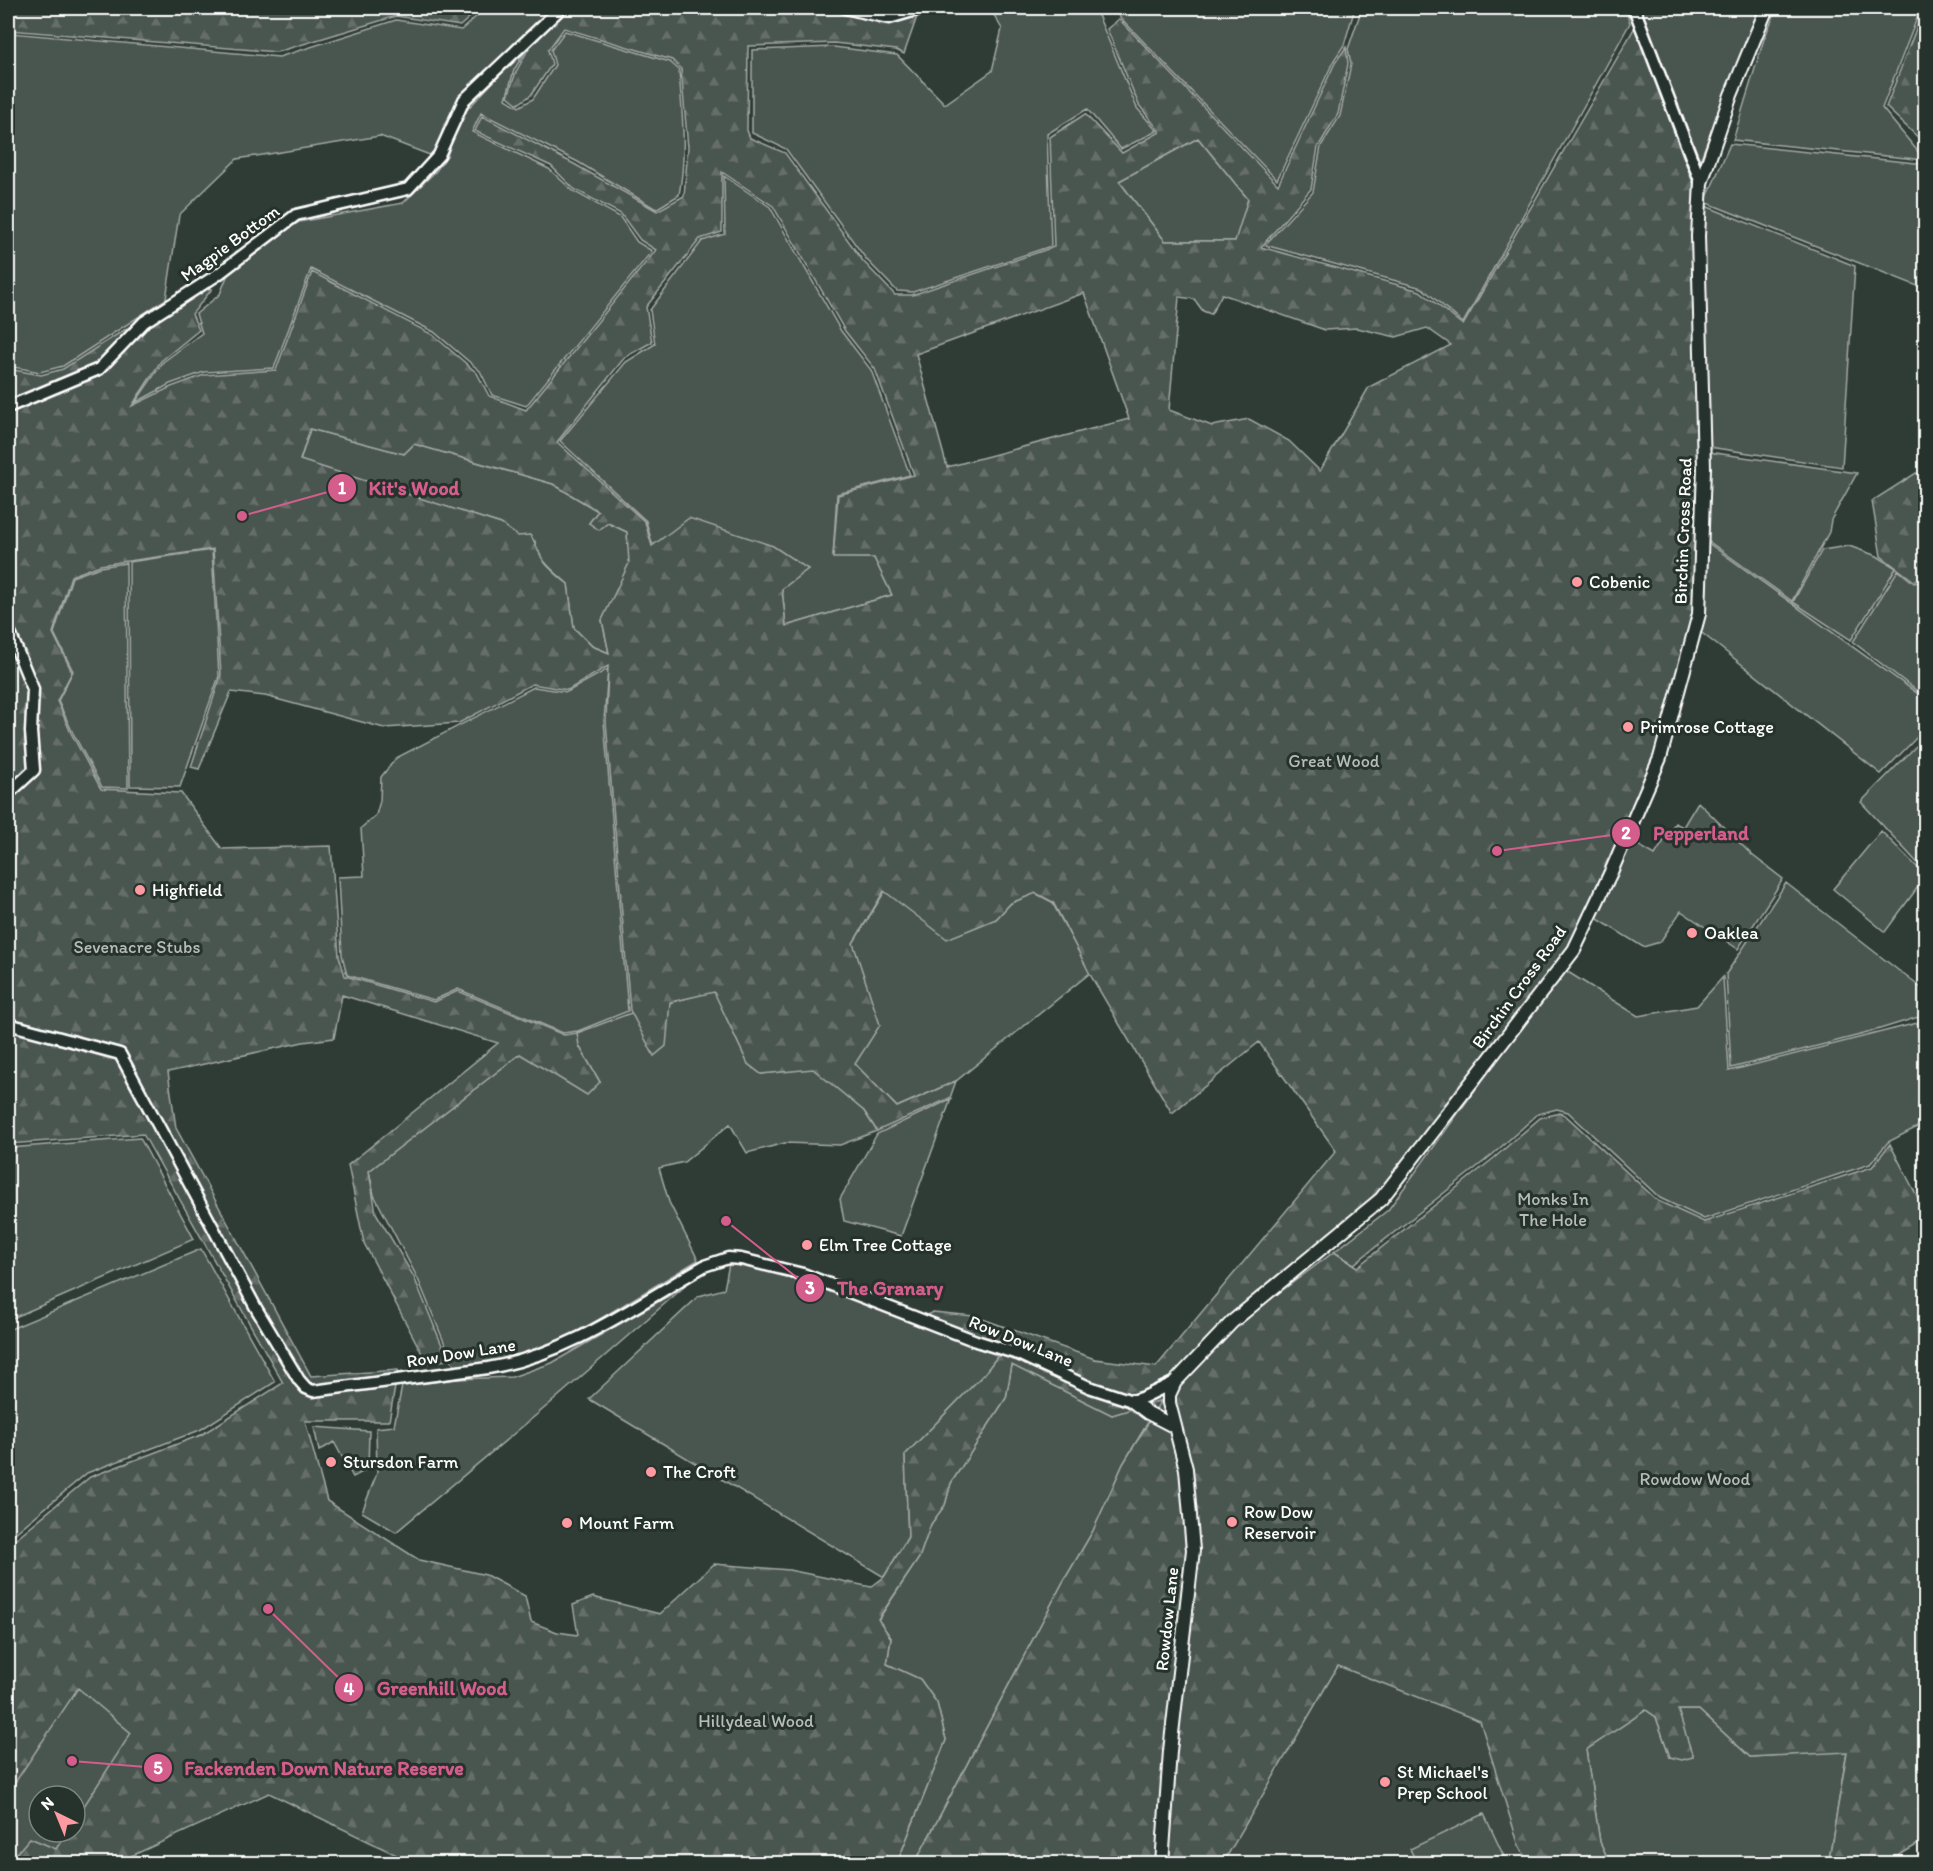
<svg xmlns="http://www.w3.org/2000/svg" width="1933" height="1871" viewBox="0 0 1933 1871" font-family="Itim,sans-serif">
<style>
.built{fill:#3c4842}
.green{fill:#4a544f;stroke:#a4aaa7;stroke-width:1.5;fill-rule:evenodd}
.forest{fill:url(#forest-firs);stroke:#a4aaa7;stroke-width:1.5;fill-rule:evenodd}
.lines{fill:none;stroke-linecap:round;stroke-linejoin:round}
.minor-casing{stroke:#fff;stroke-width:15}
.tertiary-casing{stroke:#fff;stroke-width:16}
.minor{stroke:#26332d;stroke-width:10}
.tertiary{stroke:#26332d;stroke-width:12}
.poi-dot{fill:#ff9aa2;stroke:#26332d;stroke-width:2}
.labels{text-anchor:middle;stroke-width:6;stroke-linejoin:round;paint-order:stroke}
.street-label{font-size:18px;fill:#fff;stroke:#26332d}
.poi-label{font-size:18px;fill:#fff;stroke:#26332d;text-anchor:start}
.park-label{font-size:18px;fill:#b7bbb9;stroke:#26332d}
.leader{fill:none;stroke:#d45d8c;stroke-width:2}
.callout-dot{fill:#d45d8c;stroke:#26332d;stroke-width:2}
.mark-label{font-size:18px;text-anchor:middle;font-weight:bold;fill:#fff}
.callout-label{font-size:20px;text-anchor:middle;font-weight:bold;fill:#d45d8c;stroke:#26332d;stroke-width:6;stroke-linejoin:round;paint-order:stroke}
</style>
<defs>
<pattern id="forest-firs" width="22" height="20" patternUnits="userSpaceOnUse" patternTransform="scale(1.5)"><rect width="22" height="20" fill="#4a544f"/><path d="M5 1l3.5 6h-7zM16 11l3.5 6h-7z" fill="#656e69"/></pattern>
</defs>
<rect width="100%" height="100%" fill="#2f3b35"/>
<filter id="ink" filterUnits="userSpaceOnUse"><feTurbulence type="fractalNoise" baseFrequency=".0167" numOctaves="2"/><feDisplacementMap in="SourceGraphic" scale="12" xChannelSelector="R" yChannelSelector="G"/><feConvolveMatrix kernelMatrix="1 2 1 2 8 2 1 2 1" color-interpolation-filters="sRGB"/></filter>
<g filter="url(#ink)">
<!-- built -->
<path class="built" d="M1338,1666l142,55 38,122 10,20 -305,1z"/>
<!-- green -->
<path class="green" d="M486,8h70l-96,90 -16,27 -9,32 -55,-21 -143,23 -58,56 -13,84 -103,67 -23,6 -32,-6v-174l3,-159 268,24 117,-37 65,10z
M990,8h105l42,100 20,23 -36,18 -34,-40 -40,25 4,112 -138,46 -16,-1 -31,-32 -80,-110 -34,-16v-83l82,-3 63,8 48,49 47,-33 10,-42z
M1111,8h244l-11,37 -10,15 -57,120z
M1362,8h263l5,15 -167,300 -41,-35 -157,-43 48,-53 8,-46 19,-30 11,-52 -3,-15z
M1639,8h120l-59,152z
M1777,8h144l-39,100 43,52 -192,-20 31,-101z
M565,31l105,31 9,8c3,42 8,83 0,125l-23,14 -78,-47 -97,-49 -9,19 77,37 24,22 47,26 17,25 15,9 -126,155 -34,-11 -12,-24 -46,-39 -123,-63 -37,99 -70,4 -34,12 -35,19 28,-41 39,-29 -6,-19 24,-20 10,-25 30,-23 39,-24 104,-19 33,-32 11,-15 14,-40 70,-74 -17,28 -8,29 13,8 14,-8 22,-34 -4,-15z
M1198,138l50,61 -12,42h-71l-46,-60z
M1730,144l195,20v125l-220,-87z
M724,176l46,31 71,124 30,39 39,105 -73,19 -4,63 41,1 18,37 -106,31 -4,-37 25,-20 -98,12 -57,-38 -6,-22 -86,-80 66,-79 29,-18 -5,-34 52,-69 23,-7z
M1703,205l152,61 -13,201 -133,-20z
M310,429l94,25 10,-10 139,40 45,27 -9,12h19l19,9 3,31 -28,57 7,33 -17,-7 -18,-18 -6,-44c-14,-13 -30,-24 -33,-43l-21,-6 -13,-11 -201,-63z
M1708,452l149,21 -26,47 -2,12 -37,69 -88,-63z
M1704,540l221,159v30l-44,45 -183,-144z
M1849,546l28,10 19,12 -45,72 -58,-38 29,-52z
M212,550l7,126 -39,111 -50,-1 -1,-224z
M126,563l2,225 -26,-1 -29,-54 -15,-32 15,-30 -19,-38 18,-56 28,-10z
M1898,570l16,13 11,-2v116l-72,-55z
M608,669l-4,52 24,290 -50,20 -15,2 -105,-44 -24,11 -87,-25 -5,-20 -4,-78 26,-1 -3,-48 15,-13 4,-14 1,-24 15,-19 138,-71 33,5z
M1925,737v134l-64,-69z
M1698,802l54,53 31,24 -45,70 -57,-38 -21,31 -17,5 -47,-29 35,-77 24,14 20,-32 8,4z
M1881,831l45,45 -41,56 -52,-43z
M1786,883l139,108v24l-61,19 -133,34 -5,-94z
M885,891l111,28 15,-16 24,-10 17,9 38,71 -134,108 -59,26 -42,-43 -2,-121z
M1563,969l75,47 59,-10 26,-29 6,94 196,-50v102l-37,19 -18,22 -166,55 -44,-21 -92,-86 -11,-3 -19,5 -46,41 -138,109 -20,-12 54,-42z
M714,991l34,73 13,10 52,-6 51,43 13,20 -37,14 -55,-2 -38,10 -17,-29 -46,38 -25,6 10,34 29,58 -158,95 -86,11 -36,-87 -44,-84 -5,-24 151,-117 80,28 -21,-36 -2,-13 54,-20z
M951,1099l-50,137 -57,-15 -4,-22 37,-65z
M140,1138l54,101 -186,81v-172z
M201,1249l74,133 -75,48 -113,43 -79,66v-209z
M729,1264l40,7 152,48 74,33 2,5 -12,16 -80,82 3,82 -24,40 -295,-178 110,-103 25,-7z
M684,1287l-131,114 -157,131 -34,-20 15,-39 -1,-45 18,-2 8,-40 54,-7 56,-2 40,-14z
M1012,1365l100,50 50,-16 -39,65 -30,67 -30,51 -148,281h-18l49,-123 -9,-37 -17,-24 -33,-15 4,-26 -13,-18 41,-62 12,-34 14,-19 6,-22 55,-85z
M314,1427l55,4 -1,38 -15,8 -19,-35 -15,9z
M78,1685l57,48 -76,130 -51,1v-74zM39,1796h36v36h-36z
M1646,1710l10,7 14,40h23l-16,-47h22l51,47 97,-6 -18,108 -10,5 -209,-1 -10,-21 -14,-92z
M1484,1814l23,49h-90l-7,-14z"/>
<!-- forest -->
<path class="forest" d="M8,8h472l-20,18 -64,-10 -119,36 -268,-22 -1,47z
M565,8h355l-16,46 -8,-4 -62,-7 -86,3 -1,84 3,8 35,15 78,108 32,34h17l142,-48 -4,-110 35,-23 37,39 38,-21 -21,-27 -32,-76 12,-10 159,166 57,-122 11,-16 2,17 -10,50 -20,33 -7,42 -50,58 159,44 43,34 172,-298 58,156 8,285 -5,145 -41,143 -84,187 -187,259 -143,119 93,-69 23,15 137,-109 46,-40 20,-5 5,2 93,86 46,21 168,-55 18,-23 30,58 5,2v636l-39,23h-67l10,-4 18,-107 -97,5 -51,-47h-21l15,47 -11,3 -12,-3 -14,-40 -10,-7 -60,40 14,92 10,21h-82l-10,-20 -38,-122 -142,-55 -115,197h-308l148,-281 30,-51 30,-67 39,-64 -50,15 -100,-50 -6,33 -55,85 -6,22 -14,19 -12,34 -41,61 13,19 -4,26 33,15 17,24 9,37 -49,123h-484l-144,-70 -153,70h-108l22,-25 26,11 11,-17h8v-12l56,-87 -53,-45 -70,105v-248l82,-68 111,-42 82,-52 -140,-249 -135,10v-775l33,6 22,-6 127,-81 22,1 -20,25 7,16 -38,31 -29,45 39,-19 33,-12 72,-5 36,-98 121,63 44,38 12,23 37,14 130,-160 -16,-10 -19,-26 -47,-25 -23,-23 -76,-35 7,-15 92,48 83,47 27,-15 4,-48 -7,-79 -9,-9 -108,-32 -16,22 4,14 -21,31 -13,9 -10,-8 8,-24 20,-37zM1198,138l50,61 -13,42h-70l-46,-60zM722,172l51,34 72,125 30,38 39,106 -76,20 -5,63h41l18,37 -106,31 -4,-37 26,-20 -35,-23 -84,-28 -37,28 -7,-24 -88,-80 68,-85 27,-15 -6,-35 54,-68 22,-7zM1084,293l45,126 -182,48 -31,-113zM1222,294l103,36 32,-2 39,9 31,-9 24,17 -82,42 -49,84 -31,-30 -40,-22 -37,7 -43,-16 10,-113 15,2 9,12 8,3zM310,429l94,25 10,-10 139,40 45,27 -9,12 10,7 9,-7 19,9 2,31 -27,57 7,33 -17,-7 -18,-18 -6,-44c-8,-7 -20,-15 -25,-24 -5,-8 -7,-18 -13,-25l-12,1 -17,-12 -201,-64zM213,549l8,126 -30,92 8,2 32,-77 34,4 119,32 75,-5 73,-39 36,6 40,-24 -2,56 24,288 24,46 12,-10 4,-44 44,-10 34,72 13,10 52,-5 51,42 13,20 73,-33 6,-17 -59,26 -42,-43 25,-39 -27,-82 31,-52 63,48 49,-20 15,-16 25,-10 17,9 39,76 80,135 87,-71 77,109 -180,216 -61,-8 -121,-43 -41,-4 -12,7 73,33 3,5 -12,16 -80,82 3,82 -24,40 -13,10 -82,-17 -75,-6 -54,50 -67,-17 -20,8 5,30 -21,-3 -26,-10 -6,-26 -39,-21 -67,-15 -92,-59 -22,-80h84l9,-51 -87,6 -135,-248 -8,-56 135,-30 31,-4 8,-43 156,48 -150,122 16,78 63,120 21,-3 -34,-83 -38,-64 -7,-42 151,-117 67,41 13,-13 -21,-36 -2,-13 -13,2 -106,-44 -24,11 -89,-26 -6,-20 -8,-110 -109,3 -41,-56 -80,-4 -30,-56 -14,-32 15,-29 -19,-39 18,-57 29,-11z
M1924,8h2l-1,136 -39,-37z
M1916,473l9,4 1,102 -12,2 -33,-25 -9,-55z"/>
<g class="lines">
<!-- minor casing -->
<g class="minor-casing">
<path id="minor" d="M845,8l44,10 34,-10
M1634,8l67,175
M8,407l91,-38 45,-47 73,-47 79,-60 112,-26 31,-34 25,-55 97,-92
M8,628l25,61 -2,43 3,38 -26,24
M8,1024l112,30 136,254 43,72 7,8 7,3 175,-23c79,-13 147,-62 216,-102l24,-8 13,1 62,15 173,67 42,13 71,33 43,14 12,-4 31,-15"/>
</g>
<!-- tertiary casing -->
<g class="tertiary-casing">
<path id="tertiary" d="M1132,1401l16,12 27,14
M1162,1864l8,-113 23,-201 -7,-81 -17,-66v-8l6,-13 57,-60 149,-123 193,-249 37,-78 49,-114 39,-144 5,-146 -6,-232 3,-53 30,-88 36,-87"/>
</g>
<!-- minor -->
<use href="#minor" class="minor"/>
<!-- tertiary -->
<use href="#tertiary" class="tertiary"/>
</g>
</g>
<!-- markers -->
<g class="poi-dot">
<circle cx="1577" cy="582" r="6"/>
<circle cx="1628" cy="727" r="6"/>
<circle cx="140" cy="890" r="6"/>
<circle cx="1692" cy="933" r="6"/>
<circle cx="807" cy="1245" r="6"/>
<circle cx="331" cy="1462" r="6"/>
<circle cx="651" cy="1472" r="6"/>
<circle cx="1232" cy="1522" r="6"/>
<circle cx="567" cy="1523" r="6"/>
<circle cx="1385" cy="1782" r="6"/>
</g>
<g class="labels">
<!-- street labels -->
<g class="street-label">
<text transform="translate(230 243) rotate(-36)" y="6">Magpie Bottom</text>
<text transform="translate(1683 531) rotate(-88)" y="6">Birchin Cross Road</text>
<text transform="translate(1519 987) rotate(-54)" y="6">Birchin Cross Road</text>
<text transform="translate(1021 1341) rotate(22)" y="6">Row Dow Lane</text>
<text transform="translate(461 1353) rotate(-9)" y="6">Row Dow Lane</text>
<text transform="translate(1167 1619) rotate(-84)" y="6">Rowdow Lane</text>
</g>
<!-- poi labels -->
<g class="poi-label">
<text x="1589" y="588">Cobenic</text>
<text x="1640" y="733">Primrose Cottage</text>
<text x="152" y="896">Highfield</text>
<text x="1704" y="939">Oaklea</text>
<text x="819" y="1251">Elm Tree Cottage</text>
<text x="343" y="1468">Stursdon Farm</text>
<text x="663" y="1478">The Croft</text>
<text x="1244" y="1518">Row Dow<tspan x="1244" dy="21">Reservoir</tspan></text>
<text x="579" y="1529">Mount Farm</text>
<text x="1397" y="1778">St Michael's<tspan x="1397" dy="21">Prep School</tspan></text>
</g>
<!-- park labels -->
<g class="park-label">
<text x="1334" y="767">Great Wood</text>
<text x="137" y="953">Sevenacre Stubs</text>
<text x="1553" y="1205">Monks In<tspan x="1553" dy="21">The Hole</tspan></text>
<text x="1695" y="1485">Rowdow Wood</text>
<text x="756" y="1727">Hillydeal Wood</text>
</g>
</g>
<!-- callouts -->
<path class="leader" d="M242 516L342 488M1497 851L1626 833M726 1221L810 1288M268 1609L349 1688M72 1761L158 1768"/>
<g class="callout-dot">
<circle cx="242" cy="516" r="6"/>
<circle cx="1497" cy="851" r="6"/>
<circle cx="726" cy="1221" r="6"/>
<circle cx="268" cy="1609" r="6"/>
<circle cx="72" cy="1761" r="6"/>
<circle cx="342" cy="488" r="15"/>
<circle cx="1626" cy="833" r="15"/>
<circle cx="810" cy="1288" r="15"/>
<circle cx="349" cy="1688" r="15"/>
<circle cx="158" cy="1768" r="15"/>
</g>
<g class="mark-label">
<text x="342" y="494">1</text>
<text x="1626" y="839">2</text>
<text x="810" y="1294">3</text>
<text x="349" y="1695">4</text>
<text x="158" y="1774">5</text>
</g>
<g class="callout-label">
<text x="414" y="495">Kit's Wood</text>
<text x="1701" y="840">Pepperland</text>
<text x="890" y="1295">The Granary</text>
<text x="442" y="1695">Greenhill Wood</text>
<text x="324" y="1775">Fackenden Down Nature Reserve</text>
</g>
<!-- margin -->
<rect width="1933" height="1871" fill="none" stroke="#26332d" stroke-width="30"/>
<rect x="15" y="15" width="1903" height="1841" fill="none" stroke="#fff" stroke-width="2" filter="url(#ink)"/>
<!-- north arrow -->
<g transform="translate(57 1814) rotate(317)"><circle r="28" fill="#26332d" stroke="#7d8581" stroke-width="1.5"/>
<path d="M0-4.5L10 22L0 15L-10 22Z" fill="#ff9aa2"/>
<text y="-9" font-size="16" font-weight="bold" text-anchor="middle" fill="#ffffff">N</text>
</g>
</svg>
